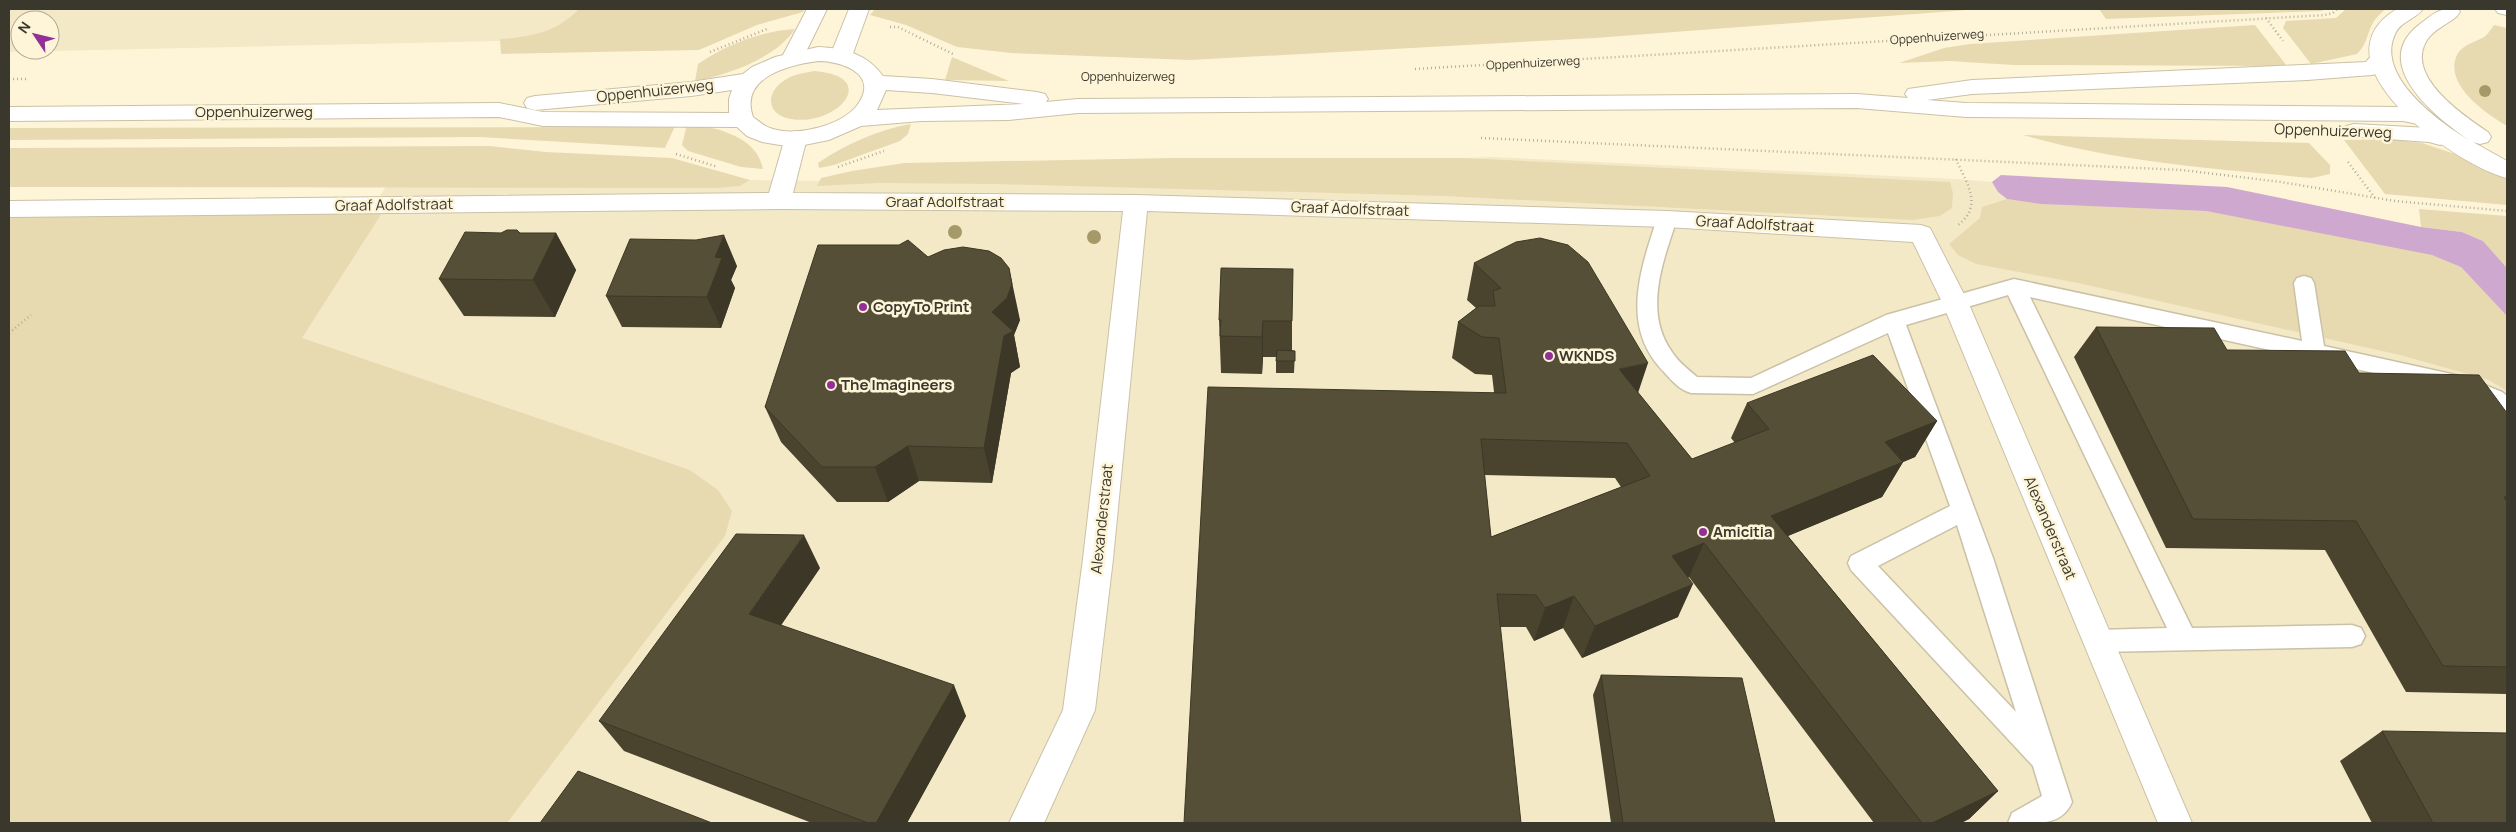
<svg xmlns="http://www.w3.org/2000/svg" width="2516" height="832" viewBox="0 0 2516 832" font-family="Manrope,sans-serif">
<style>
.built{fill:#f4e9c6;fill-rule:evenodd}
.green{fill:#e7dab1}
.water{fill:#cfa8cf}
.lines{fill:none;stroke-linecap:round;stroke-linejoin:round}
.service-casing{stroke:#cac1a6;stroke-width:3}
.minor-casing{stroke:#cac1a6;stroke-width:2}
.secondary-casing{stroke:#cac1a6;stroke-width:2}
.primary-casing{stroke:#cac1a6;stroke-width:2}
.path{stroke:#b4ad97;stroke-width:2.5;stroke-dasharray:1 3;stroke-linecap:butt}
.service{fill:#fff;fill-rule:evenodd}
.minor{fill:#fff;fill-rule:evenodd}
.secondary{fill:#fff;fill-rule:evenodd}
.primary{fill:#fff;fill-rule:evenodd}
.tree{fill:#a59969}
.wall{fill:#4a442f;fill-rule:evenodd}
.shaded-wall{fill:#3c3726}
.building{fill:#564f37;stroke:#3c3726;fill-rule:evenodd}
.poi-dot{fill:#933097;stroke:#fef5d9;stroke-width:2}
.labels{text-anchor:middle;stroke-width:5;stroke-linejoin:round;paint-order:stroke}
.far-street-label{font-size:12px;fill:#3a372c;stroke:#fef5d9}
.street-label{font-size:15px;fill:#3a372c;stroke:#fef5d9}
.poi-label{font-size:15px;font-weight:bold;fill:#3a372c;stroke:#fef5d9;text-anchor:start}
</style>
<rect width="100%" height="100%" fill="#fef5d9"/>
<!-- built -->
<path class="built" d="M9,9h681l-96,30 -585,13zM20,20h30v30h-30z
M1492,157l464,22 273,22 216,34 62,65v523h-2026l-207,-470 119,-177 434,5z"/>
<!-- green -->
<path class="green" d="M579,9h226l-2,3 -46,13 -58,25 -198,4 -1,-15c31,-2 57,-7 79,-30z
M875,9h1106l-386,29 -405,22 -179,-7 -54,-6 -51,-22 -36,-10z
M2099,9h222l2,2 -217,8z
M2346,9h40c-22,16 -14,31 -29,45l-46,10 -28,-36 3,-7 50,-3z
M2255,25l32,41 -274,-1 -63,-4 -51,2 45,-15 26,-4z
M2494,25l13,3v98c-21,-12 -66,-43 -49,-73 6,-9 18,-11 26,-16 4,-3 7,-8 10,-12z
M795,29c-19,29 -67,46 -100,52l3,-17c27,-19 63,-33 97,-35z
M952,57l57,24 -64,-1z
M814,71c68,5 23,56 -23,48 -25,-4 -26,-27 -6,-39 9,-6 19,-7 29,-9z
M676,124l-11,24 -185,-11 -471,3v-12l594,-1z
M687,124c29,3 70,12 76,45l-22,-2 -53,-16 -6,-6z
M911,124l-3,10 -8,7 -66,24 -15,3 -1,-5c28,-19 59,-33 93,-39z
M2023,135l286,8 21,22v9l-18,4c-98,-9 -195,-16 -289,-43z
M2390,139l32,4 36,12 49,24v26l-122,-11 -41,-54z
M490,146l56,6 126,6 78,22 -10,6 -24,2 -707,-1v-39z
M1172,158h291l487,24 3,11 -1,15 -12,8 -27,4 -469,-24 -451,-12 -114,-1 -62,3 4,-8 31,-7 52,-8z
M2007,199l34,5 165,7 207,39 34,9 14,8 46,49v75l-18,-11 -89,-25 -322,-72 -102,-19 -18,-9 -9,-11 31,-26 2,-11z
M2419,209l88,7v52l-24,-27 -21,-9 -41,-5z
M175,213h207l-80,125 388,132 28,20 14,21 -7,25 -218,287h-498v-608z"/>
<!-- water -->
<path class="water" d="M2001,175l226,12 194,40 41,5 21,9 24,27v48l-46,-49 -29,-12 -226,-44 -165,-7 -34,-5 -9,-7 -6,-10z"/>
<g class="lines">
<!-- service casing -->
<g class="service-casing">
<path id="service" d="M1667,212l7,2 3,5c-14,42 -34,93 -5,133 6,10 16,17 25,25l54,1 135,-63 128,-36 288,62 -8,-58 3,-5 7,-2 7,2 3,5 10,63 141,31 37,15 5,4v22l-8,-3 -13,-11 -26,-12 -430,-95 162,331 160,-3 9,3 4,8 -4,8 -9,3 -254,5 -9,-3 -4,-8 4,-8 9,-3 69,-2 -159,-333 -102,30 87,233 79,244c-11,26 -40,21 -64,21l4,-10 30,-17 -9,-30 -182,-196 -3,-7 3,-7 99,-50 -62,-173 -135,61 -62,-1c-11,-3 -19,-12 -27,-21 -44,-44 -24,-102 -7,-153l3,-5zM1957,525l59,187 -138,-146z"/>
</g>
<!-- minor casing -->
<g class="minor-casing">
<path id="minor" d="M807,9h20l-26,53 -8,2 -8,-2 -3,-5z
M849,9h20l-17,47 -3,5 -8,2 -8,-2 -3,-5z
M796,131l8,2 3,5 -14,55 343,2 531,16 254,14 9,3 38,74 224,521h-34l-216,-521 -29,-60 -246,-15 -520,-16 -34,348 -18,151 -51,113h-35l54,-113 20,-151 40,-348 -344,-2 -770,8v-16l760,-8 16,-55 3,-5z"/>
</g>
<!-- secondary casing -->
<g class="secondary-casing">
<path id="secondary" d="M818,47c27,1 49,7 65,29l49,3 105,13 8,2 3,5 -2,3 32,-3 779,-5 51,4 -3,-4 3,-5 64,-9 394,-18c7,-9 11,-12 23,-9l3,5 -12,15 -8,2 -65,5 -335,14 -45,6 39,3 437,4 28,6 3,5 -3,5 -8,2 -20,-4 -437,-4 -109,-9 -779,5 -69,7 -88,1 -60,5 -32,14 -25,5 -18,1 -24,-4 -15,-6 -10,-9 -194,-1 -44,-9 -490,4v-14l490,-4 44,9 186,1v-14l3,-9 -41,6 -156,14 -8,-2 -3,-5 3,-5 8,-2 156,-14 52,-8 9,-7 23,-10zM818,61c21,0 59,11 42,40 -13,24 -63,36 -87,28 -8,-2 -13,-7 -20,-12 -14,-40 36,-52 65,-56zM886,90l46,3 92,11 -147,6z
M2354,124l75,4 19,5 3,5 -3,5 -8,2 -11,-3 -83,-6 -3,-5 3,-5z"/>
</g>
<!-- primary casing -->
<g class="primary-casing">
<path id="primary" d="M2397,9h26c-7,10 -22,12 -28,25 -20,42 44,88 74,106 -34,-23 -101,-77 -49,-116 16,-12 19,-16 39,-15l1,3 -3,4c-9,8 -24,14 -30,24 -23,36 37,76 61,92l3,5 -3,5 -8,2 -7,-2 34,19v17c-52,-13 -198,-117 -110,-169z
M2495,9h12v6l-9,-2z"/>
</g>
<!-- path -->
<path class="path" d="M2266,18l17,23
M890,27h8l57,28
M710,52l57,-23
M1415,69l910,-54 8,-2 4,-4
M9,79h17
M1481,138l701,32 99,12 114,19 112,10
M676,154l42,13
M1956,159c10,24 28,46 2,66
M2348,162l27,36
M838,167l46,-16
M9,333l22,-18"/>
<!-- service -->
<use href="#service" class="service"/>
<!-- minor -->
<use href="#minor" class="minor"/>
<!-- secondary -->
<use href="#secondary" class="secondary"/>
<!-- primary -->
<use href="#primary" class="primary"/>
</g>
<!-- trees -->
<g class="tree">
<circle cx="2485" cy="91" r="6"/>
<circle cx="955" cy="232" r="7"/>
<circle cx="1094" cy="237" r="7"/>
</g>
<!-- wall -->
<path class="wall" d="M520,233h36l20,37 -21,47 -91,-1 -25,-37z
M928,257l92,63 -6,15 6,32 -9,6 -19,110 -73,-2 -31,21h-51l-56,-60 -16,-35z
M1474,263l164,130 54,66 43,-16 -4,-5 16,-35 190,18 -22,36 -12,5 -21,35 -94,39 210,255 -29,28 -8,4h-87l-185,-246h-1l-10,40 -96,41 -19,-30 -29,13 -8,-14h-25l-317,196 310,-431 -2,-17 -17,-1 -23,-16 6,-36 18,-14 -9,-8zM1484,475l131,3 6,9 -130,50z
M737,266l-6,14 4,8 -14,40 -99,-1 -16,-31z
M1219,320l73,1v29l3,1 -1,22h-18v-16h-13l-1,17 -41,-1z
M2096,327l263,46 148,40v281l-101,-2 -81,-142 -159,-2 -92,-191z
M820,568l-39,57 185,91 -59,107h-95l-188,-72 -25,-30z
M1601,675l174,148h-164l-18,-128z
M2382,731l125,92h-135l-32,-62z"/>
<!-- shaded-wall -->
<path class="shaded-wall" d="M556,233l20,37 -21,47 -22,-37z
M724,235l13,31 -6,14 4,8 -14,40 -14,-31 8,-40z
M1009,268l11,52 -6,15 6,32 -9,6 -19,110 -8,-35 8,-136z
M1263,321v36l-1,17v-37z
M1648,363l-12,36 -17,-30z
M1937,421l-22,36 -12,5 -21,35 -128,53 17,-34 114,-74z
M908,446l11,35 -31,21 -13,-35z
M804,535l16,33 -53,78 -18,-32z
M1704,543l-15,34 -32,12 15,-33z
M1693,584l-15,33 -96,41 13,-32z
M1574,596l-11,32 -29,13 11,-33z
M954,685l12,31 -59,107h-31z
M1998,791l-29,28 -8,4h-29z"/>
<!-- building -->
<path class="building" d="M507,230h10l3,3h36l-23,47 -94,-1 26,-47 36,1z
M724,235l-9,22 7,1 -15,39 -101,-1 24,-57 66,1z
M1540,238l28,7 20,17 60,101 -29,6 73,90 77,-30 -22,-26 126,-48 64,66 -52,21 18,20 -132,54 227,275 -66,32h-10l-218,-280 -32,13 21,28 -98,42 -21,-30 -29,12 -9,-13 -39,-1 24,229h-337l24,-436 298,6 -7,-55 -17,-1 -24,-15 21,-16h16l-2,-15 8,-3 -27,-25 42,-21zM1481,439l146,4 23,33 -159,61z
M908,240l20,17 16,-7 19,-3 26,4 12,7 8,10 3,16 -5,14 -15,14 21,19 -9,5 -20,112 -76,-2 -33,21h-53l-57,-60 53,-162h81z
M1221,268l72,1 -1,52h-29l-1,16 -42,-1 1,-16h-2z
M2096,327l118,1 13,22 118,1 14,22 120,2 28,38v84h-3l3,5v165l-64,-1 -87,-145 -163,-2z
M1277,350l18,1v10h-19z
M736,534l68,1 -55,79 205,71 -78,138h-8l-269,-102z
M1601,675l141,3 33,145h-152z
M2382,731l125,2v90h-74z
M578,771l134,52h-172z"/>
<!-- markers -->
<g class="poi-dot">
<circle cx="863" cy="307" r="5"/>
<circle cx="1549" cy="356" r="5"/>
<circle cx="831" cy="385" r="5"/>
<circle cx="1703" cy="532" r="5"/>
</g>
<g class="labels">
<!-- far-street labels -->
<g class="far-street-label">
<text transform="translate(1937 37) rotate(-4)" y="4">Oppenhuizerweg</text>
<text transform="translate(1533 63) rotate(-3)" y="4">Oppenhuizerweg</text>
<text x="1128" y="81">Oppenhuizerweg</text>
</g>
<!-- street labels -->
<g class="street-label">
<text transform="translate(655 91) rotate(-6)" y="5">Oppenhuizerweg</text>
<text x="254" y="117">Oppenhuizerweg</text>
<text transform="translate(2333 131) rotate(2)" y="5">Oppenhuizerweg</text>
<text x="945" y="207">Graaf Adolfstraat</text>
<text transform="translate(394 205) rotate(-1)" y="5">Graaf Adolfstraat</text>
<text transform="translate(1350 209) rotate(2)" y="5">Graaf Adolfstraat</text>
<text transform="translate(1755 224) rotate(3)" y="5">Graaf Adolfstraat</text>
<text transform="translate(1102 519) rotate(-84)" y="5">Alexanderstraat</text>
<text transform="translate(2050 528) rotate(67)" y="5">Alexanderstraat</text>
</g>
<!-- poi labels -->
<g class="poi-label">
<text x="873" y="312">Copy To Print</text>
<text x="1559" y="361">WKNDS</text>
<text x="841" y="390">The Imagineers</text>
<text x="1713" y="537">Amicitia</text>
</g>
</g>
<!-- border -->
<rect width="2516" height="832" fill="none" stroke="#3a372c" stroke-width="20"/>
<!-- north arrow -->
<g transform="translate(35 35) rotate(305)"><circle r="24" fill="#fef5d9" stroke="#b0a994"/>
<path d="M0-4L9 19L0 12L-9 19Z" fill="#933097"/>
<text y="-8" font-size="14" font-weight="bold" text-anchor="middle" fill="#3a372c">N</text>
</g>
</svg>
